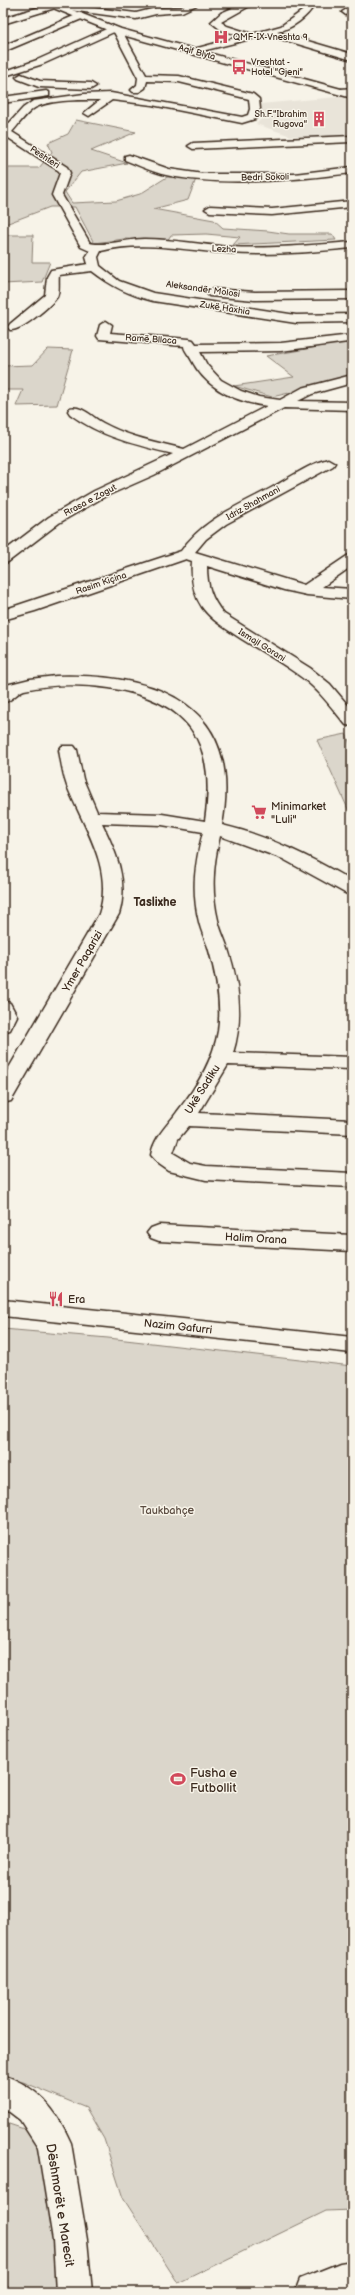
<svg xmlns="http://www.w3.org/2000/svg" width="355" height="2295" viewBox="0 0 355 2295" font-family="'Balsamiq Sans',sans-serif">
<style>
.built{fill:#e9e4d9}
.green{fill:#dbd6cb;stroke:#8b8074}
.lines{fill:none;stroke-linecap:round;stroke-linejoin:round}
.street-casing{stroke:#3b2a1e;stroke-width:3}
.secondary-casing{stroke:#3b2a1e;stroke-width:3}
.street{fill:#f7f3e8;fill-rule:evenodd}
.secondary{fill:#f7f3e8;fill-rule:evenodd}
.labels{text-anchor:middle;stroke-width:3;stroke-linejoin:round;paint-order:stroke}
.far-poi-label{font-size:9px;fill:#3b2a1e;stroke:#f7f3e8;text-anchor:start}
.far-street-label{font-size:9px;fill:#3b2a1e;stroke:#f7f3e8}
.poi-label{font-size:11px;fill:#3b2a1e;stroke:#f7f3e8;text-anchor:start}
.street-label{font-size:11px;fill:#3b2a1e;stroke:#f7f3e8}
.park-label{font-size:11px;fill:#5b4c41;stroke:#f7f3e8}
.neighbourhood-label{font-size:12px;font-weight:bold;fill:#3b2a1e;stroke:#f7f3e8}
.near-poi-label{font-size:13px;fill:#3b2a1e;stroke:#f7f3e8;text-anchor:start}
.near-street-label{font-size:13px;fill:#3b2a1e;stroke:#f7f3e8}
</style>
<rect width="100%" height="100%" fill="#f7f3e8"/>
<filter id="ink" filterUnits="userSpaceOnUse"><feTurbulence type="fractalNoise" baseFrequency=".025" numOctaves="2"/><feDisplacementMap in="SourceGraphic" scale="8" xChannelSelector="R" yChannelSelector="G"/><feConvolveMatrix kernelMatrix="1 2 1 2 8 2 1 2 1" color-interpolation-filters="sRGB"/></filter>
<g filter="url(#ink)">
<!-- built -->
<path class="built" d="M348,96l4,1v40l-61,-1 -35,-12 6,-6 -2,-14z"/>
<!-- green -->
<path class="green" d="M76,120l60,12 -45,19 36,12 -46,9 -16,20 7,11 44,-2 24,-7 27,-17 29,2 -8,21 -35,9 61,11 9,8 45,3 21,3h43l4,6 -103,5 7,-8 -34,-3 -35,1 -4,6 -43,-2 -30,4 -19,-36h-25l-47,18v-57h36l13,-16 -4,-9 20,-9z
M3,235h30l-1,27h18l-8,20 -39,2z
M352,341v37l-80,19 -38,-11 60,-9 -28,-21z
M48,349l25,1 -16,55 -41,1 7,-16h-20v-24l30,-1z
M346,734l6,14v70l-35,-78z
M3,1329l105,9 244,28v844l-26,1 -148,72 -55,-85 -19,-59 -18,-31 -63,-26 -20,-1z
M3,2122l24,8 21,14 26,148h-71z"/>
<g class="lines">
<!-- street casing -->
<g class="street-casing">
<path id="street" d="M53,3l83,10 20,-5 25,-1 8,-4h12l-19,9 -26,2 -20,5 -81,-11 -52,16v-6z
M244,3h11l-34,19 6,4 25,8 29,-8 21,-15 6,-8h8c-9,14 -22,25 -39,29l75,22v6l-85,-25 -73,18v-4l48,-13 -21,-6 -10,-8 10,-9z
M352,6v6l-6,3 -4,-3z
M81,13l4,3 -1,2 -81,34v-6z
M113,26l9,5 24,44 33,1 74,18 6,5 1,10 -5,10 -13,4 -90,-18 -40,-5 -23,16 -5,-3 16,-13c-18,0 -52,-1 -67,9 -8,6 -14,15 -21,23l55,35 3,6 -8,22 28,48c11,4 39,-4 54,-4 29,0 57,6 86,8 40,2 82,-2 122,-5v6c-41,4 -82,8 -123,5 -42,-2 -86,-13 -128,-2l-3,6 2,9 19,15 34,12 143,22 56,-1v8l-56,1 -143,-22c-24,-6 -42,-15 -61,-30l-33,4c-1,7 1,15 -2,22 -6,9 -37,35 -47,33l-2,-3 2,-3 35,-29 2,-18 4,-7 37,-6 -2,-7 4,-6 -9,-4 -29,-52 8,-22 -1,-2 -52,-34 -4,2v-9l20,-22 10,-7 51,-7 27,-1 131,24 6,-2 2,-6 -1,-10 -70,-17 -32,-1 -2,7 -6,4h-6l-2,-2 6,-5 1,-7 -24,-46 -71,32 -35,11 -5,-3 34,-12z
M21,74l19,7 51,2 5,3 -5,3 -52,-2 -21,-8 -2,-2z
M352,88v6l-11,1 -5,-3 5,-3z
M46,91l3,1v4l-46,7v-6z
M352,136v6l-159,7 -5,-3 5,-3z
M129,155l40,14 34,5h91l58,-7v6c-56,7 -131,14 -186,2 -14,-3 -28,-10 -41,-15v-4z
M352,201v6l-80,8 -62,-3 -5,-3 5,-3 62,3z
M213,289l42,3 97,-1v8l-97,1 -46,-4 -2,-3 2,-3z
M106,321l6,4 -2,8 79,6 4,1 3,4 85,-1 71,-8v6l-4,1 -67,9 -81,1 7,13 14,15 20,11 18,6 21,3 22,-12 50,-13v8l-40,11 -14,7 54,1v8l-68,-2 -130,67 -50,22 -45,26 -51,39 -5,2v-12l46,-35 45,-26 79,-37c-37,-9 -72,-17 -103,-40l-2,-3 2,-3c12,-3 23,10 33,15 25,14 54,19 81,26l83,-43c-31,-4 -61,-17 -76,-47 -2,-4 -7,-9 -7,-13l-85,-7 -2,-3 3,-11z
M328,459l7,4 -2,3 -107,58 -20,15 -11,13 109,33 43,-29 5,-2v12l-30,21 30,2v10l-45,-4 -23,-5 -77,-24c0,19 4,33 17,48l86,54 20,16 22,26v16l-6,-1c-15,-18 -29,-38 -49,-51 -18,-13 -38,-24 -57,-36 -33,-21 -51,-34 -48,-77l-6,-2 -151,52 -32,9v-10l178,-59c22,-32 59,-46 92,-64 18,-10 36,-23 55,-28z
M56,676c102,-3 188,29 166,149 47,11 89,32 130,56v14l-7,-2 -62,-34 -63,-23c-7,29 -9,55 -2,84 2,10 7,19 10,29 11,34 16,69 5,104l119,4v12l-124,-4 -29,48 153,7v14l-163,-8 -11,13 -5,14 17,10 16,3 146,7v14l-146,-7 -37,-9 -10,-7 -8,-9c3,-18 16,-29 26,-43 19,-24 36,-51 41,-81 4,-28 -2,-57 -10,-84 -3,-8 -7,-16 -9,-25 -8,-32 -4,-59 4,-90l-41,-7 -60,-2c14,29 27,58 17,91l-105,182 -3,5 -8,2v-25l96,-164c15,-46 -15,-86 -32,-128 -4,-11 -6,-24 -8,-36l3,-4h12l3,4 6,29 14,33 65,2 43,7c12,-79 -16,-121 -96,-133 -27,-4 -58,-4 -85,2 -8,3 -12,11 -21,13v-15l3,-3 24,-6z
M3,1001l7,2 7,13 -7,14 -7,2z
M159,1225l193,10v16l-193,-10 -8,-3 -4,-5 4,-5z"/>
</g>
<!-- secondary casing -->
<g class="secondary-casing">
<path id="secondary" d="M41,3h13l67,26 231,63v6l-237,-65z
M3,1300l349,37v16l-349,-37z
M3,2075c35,12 53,34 68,68l16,97 5,52h-36l-3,-52 -15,-92 -18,-28 -17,-13z
M352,2261v31h-57l5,-13 40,-16z"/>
</g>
<!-- street -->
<use href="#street" class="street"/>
<!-- secondary -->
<use href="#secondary" class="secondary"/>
</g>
</g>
<!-- icons -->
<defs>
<g id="hospital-bare" transform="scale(1.2)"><path d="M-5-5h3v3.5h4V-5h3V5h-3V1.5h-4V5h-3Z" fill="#d1495b" stroke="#f7f3e8" stroke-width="2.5" paint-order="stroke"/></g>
<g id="bus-bare" transform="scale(1.2)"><path d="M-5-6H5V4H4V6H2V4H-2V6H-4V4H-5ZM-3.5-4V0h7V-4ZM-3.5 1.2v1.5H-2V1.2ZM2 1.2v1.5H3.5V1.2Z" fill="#d1495b" stroke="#f7f3e8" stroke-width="2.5" paint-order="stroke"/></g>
<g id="building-bare" transform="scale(1.2)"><path d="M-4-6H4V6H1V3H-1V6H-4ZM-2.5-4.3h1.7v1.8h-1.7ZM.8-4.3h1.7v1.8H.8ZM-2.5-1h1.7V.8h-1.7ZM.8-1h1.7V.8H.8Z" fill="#d1495b" stroke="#f7f3e8" stroke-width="2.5" paint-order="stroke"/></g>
<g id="supermarket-bare" transform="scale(1.2)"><path d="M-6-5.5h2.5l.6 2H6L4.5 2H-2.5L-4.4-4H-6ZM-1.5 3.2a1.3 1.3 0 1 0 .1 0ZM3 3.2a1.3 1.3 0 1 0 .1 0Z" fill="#d1495b" stroke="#f7f3e8" stroke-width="2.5" paint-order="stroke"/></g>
<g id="restaurant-bare" transform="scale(1.2)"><path d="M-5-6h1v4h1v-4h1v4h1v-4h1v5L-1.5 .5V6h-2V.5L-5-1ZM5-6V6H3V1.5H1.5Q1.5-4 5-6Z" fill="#d1495b" stroke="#f7f3e8" stroke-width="2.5" paint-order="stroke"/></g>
<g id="stadium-bare" transform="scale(1.2)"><path d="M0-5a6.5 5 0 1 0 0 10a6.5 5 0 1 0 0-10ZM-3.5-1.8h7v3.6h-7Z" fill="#d1495b" stroke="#f7f3e8" stroke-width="2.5" paint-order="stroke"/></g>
</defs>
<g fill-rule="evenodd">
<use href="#hospital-bare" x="221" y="37"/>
<use href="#bus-bare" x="239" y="67"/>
<use href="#building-bare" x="319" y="119"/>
<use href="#supermarket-bare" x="259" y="812"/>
<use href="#restaurant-bare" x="56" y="1299"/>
<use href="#stadium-bare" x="178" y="1779"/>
</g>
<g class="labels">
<!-- far-poi labels -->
<g class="far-poi-label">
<text x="233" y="40">QMF-IX-Vneshta 9</text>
<text x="251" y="65">Vreshtat -<tspan x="251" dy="10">Hotel "Gjeni"</tspan></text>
<text x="307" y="117" text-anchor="end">Sh.F."Ibrahim<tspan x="307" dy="10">Rugova"</tspan></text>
</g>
<!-- far-street labels -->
<g class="far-street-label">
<text transform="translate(197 52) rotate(15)" y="3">Aqif Blyta</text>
<text transform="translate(45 157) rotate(33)" y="3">Peshteri</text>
<text transform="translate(265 177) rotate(-1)" y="3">Bedri Sokoli</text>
<text transform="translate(224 249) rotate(3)" y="3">Lezha</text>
<text transform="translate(203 289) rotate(8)" y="3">Aleksandër Molosi</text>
<text transform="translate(225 308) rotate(9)" y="3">Zukë Haxhia</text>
<text transform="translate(151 339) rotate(4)" y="3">Ramë Bllaca</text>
<text transform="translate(90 500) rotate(-28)" y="3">Rrasa e Zogut</text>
<text transform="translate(253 503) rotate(-29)" y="3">Idriz Shahmani</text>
<text transform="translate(101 583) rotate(-19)" y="3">Rasim Kiçina</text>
<text transform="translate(262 645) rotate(32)" y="3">Ismajl Gorani</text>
</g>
<!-- poi labels -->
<g class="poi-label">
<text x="271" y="810">Minimarket<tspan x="271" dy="13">"Luli"</tspan></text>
<text x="68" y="1303">Era</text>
</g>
<!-- street labels -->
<g class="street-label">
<text transform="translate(82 961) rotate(-60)" y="4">Ymer Paqarizi</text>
<text transform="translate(202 1089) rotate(-58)" y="4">Ukë Sadiku</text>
<text transform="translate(256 1238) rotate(3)" y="4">Halim Orana</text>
<text transform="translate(178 1326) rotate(6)" y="4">Nazim Gafurri</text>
</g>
<!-- park labels -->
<g class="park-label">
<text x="167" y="1514">Taukbahçe</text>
</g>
<!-- neighbourhood labels -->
<g class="neighbourhood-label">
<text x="155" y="906">Taslixhe</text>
</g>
<!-- near-poi labels -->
<g class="near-poi-label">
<text x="190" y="1777">Fusha e<tspan x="190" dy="15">Futbollit</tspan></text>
</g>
<!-- near-street labels -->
<g class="near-street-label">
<text transform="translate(61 2205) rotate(81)" y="5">Dëshmorët e Marecit</text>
</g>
</g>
<!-- margin -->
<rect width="355" height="2295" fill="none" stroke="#f7f3e8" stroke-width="16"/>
<rect x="8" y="8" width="339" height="2279" fill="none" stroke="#3b2a1e" stroke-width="1.5" filter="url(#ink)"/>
</svg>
